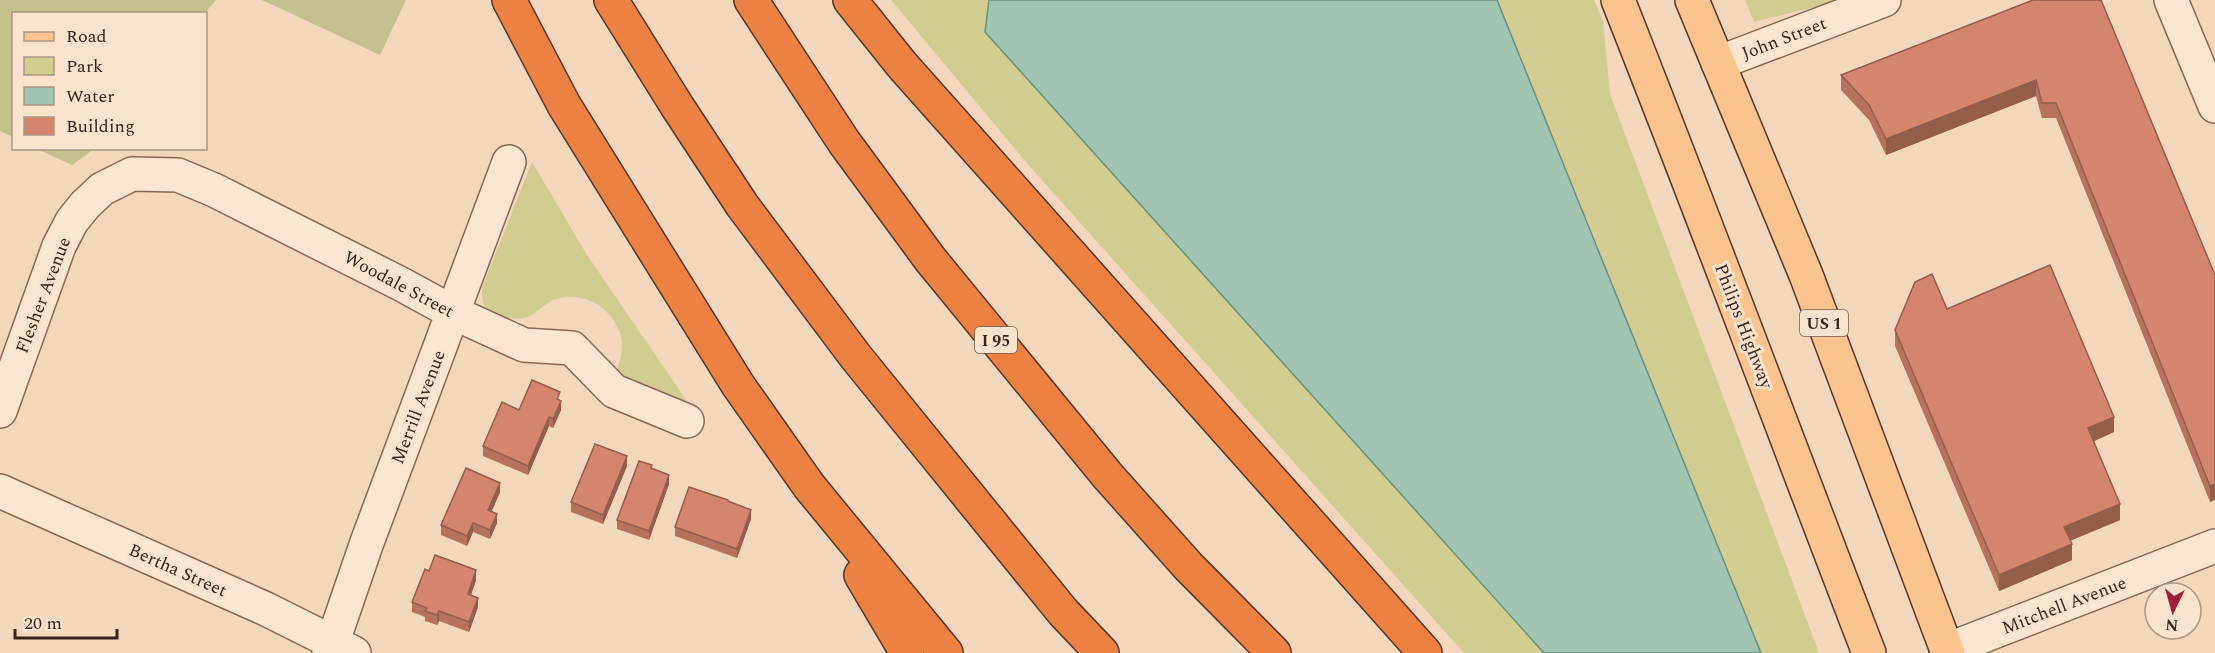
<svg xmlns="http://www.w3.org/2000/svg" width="2215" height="653" viewBox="0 0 2215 653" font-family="Spectral,serif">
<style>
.green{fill:#d1cc8f}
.cemetery{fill:#c5c18f}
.water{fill:#a0c3b2;stroke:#67917e;stroke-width:1.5}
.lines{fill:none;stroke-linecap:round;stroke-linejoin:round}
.street-casing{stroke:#8b6753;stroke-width:36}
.primary-casing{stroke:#583629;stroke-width:36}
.highway-casing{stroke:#583629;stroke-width:36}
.street{stroke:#fce6d0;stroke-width:33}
.primary{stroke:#fbc48e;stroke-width:33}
.highway{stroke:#ec8142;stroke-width:33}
.wall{fill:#b7725e}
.shaded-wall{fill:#955d4c}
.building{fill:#d5856d;stroke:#955d4c;stroke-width:1.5}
.labels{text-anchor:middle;stroke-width:6;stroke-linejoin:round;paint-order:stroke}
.shield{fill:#f9e3cc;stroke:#735d4f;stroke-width:1.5}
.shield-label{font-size:16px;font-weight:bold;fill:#39231a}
.street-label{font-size:18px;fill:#39231a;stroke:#f9e3cc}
</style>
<rect width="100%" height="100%" fill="#f2d7bc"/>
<!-- green -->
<path class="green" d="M891,0h98l-4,32 559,621h-80l-439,-492z
M1497,0h97l9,21 7,73 209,559h-58z
M1745,0h98l-89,22z
M532,162l55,93 104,152 -75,-35c4,-11 8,-25 5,-36 -7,-24 -30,-42 -56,-39 -29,3 -27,32 -66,18 -16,-5 -17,-11 -17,-27z"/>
<!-- cemetery -->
<path class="cemetery" d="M0,0h216l-11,13 -191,1 -1,123 -13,-6z
M262,0h144l-26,55z
M37,149h57l-22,16z"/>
<!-- water -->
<path class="water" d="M989,0h508l264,653h-217l-559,-621z"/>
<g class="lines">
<!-- street casing -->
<g class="street-casing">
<path id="street" d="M2171,0l44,106
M1718,63l166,-63
M0,411l59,-165 13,-25 13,-16 17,-16 30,-15 46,1 36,15 187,94 53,29 70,32 48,3 42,43 73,30
M0,491l266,118 88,44
M1947,650l268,-104
M329,653l37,-108 143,-383"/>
</g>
<!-- primary casing -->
<g class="primary-casing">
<path id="primary" d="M1618,0c86,217 167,435 251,653
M1692,0l114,275 142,378"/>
</g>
<!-- highway casing -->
<g class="highway-casing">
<path id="highway" d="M509,0l55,105 174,280 71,101 137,167
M611,0l66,106 65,99 114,152 207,255 39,41
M751,0l93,142 86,117 177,216 81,91 86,87
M850,0l52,65 523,588
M861,575l46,78"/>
</g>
<!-- street -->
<use href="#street" class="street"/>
<!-- primary -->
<use href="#primary" class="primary"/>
<!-- highway -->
<use href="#highway" class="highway"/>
</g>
<!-- wall -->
<path class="wall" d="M2033,0l182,275 -5,227 -154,-384h-14l-6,-22 -150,59 -17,-35 -28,-30v-15z
M1947,309l167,123 -21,9 27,79 -50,21 2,19 -73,31 -104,-245v-16z
M560,400l1,10 -8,18 -4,-2 -21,49 -45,-19v-10z
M627,466l-24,58 -32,-12v-10z
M652,468l17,16 -20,56 -32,-11v-9z
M500,492l-8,19 5,12 -7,16 -17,-7 -6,14 -26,-11v-10z
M728,502l23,17 -14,39 -62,-22v-9z
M429,571l47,9 -5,15 7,12 -9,25 -30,-11 -2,4 -12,-4v-4l-13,-5v-10z"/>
<!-- shaded-wall -->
<path class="shaded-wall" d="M2036,80v16l-150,59v-16z
M561,401v9l-8,18v-9z
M549,417v9l-21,49v-9z
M2114,417v15l-26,12v-16z
M627,456v10l-24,58v-9z
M669,475v9l-20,56v-9z
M500,483v9l-12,27v-9z
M2215,484v16l-5,2v-16z
M2120,504v16l-56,23v-16z
M751,510v9l-14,39v-9z
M497,514v9l-7,16v-9z
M473,523v9l-6,14v-10z
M2072,544v16l-73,31v-16z
M476,570v10l-8,24v-10z
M478,598v9l-9,25v-10z
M439,611v10l-2,4v-10z"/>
<!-- building -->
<path class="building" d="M2033,0h68l114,275v209l-5,2 -154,-383h-14l-6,-23 -150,59 -17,-34 -28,-30z
M2050,265l64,152 -26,11 32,76 -56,23 8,17 -73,31 -104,-245 20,-48 17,-8 15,35z
M532,380l28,12 -3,7 4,2 -8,18 -4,-2 -21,49 -45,-20 19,-44 17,8z
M595,444l32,12 -24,59 -32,-13z
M639,461l13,4 -1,3 18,7 -20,56 -32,-11z
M466,468l34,15 -12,27 9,4 -7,16 -17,-7 -6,13 -26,-11z
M689,487l39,13v1l23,9 -14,39 -62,-22z
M435,555l41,15 -8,24 10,4 -9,24 -30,-11 -2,4 -12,-4 2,-3 -15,-6 13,-33 4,2z"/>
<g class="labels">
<!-- shield labels -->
<g class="shield">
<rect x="1800" y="310" width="48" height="26" rx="4.5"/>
<rect x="975" y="327" width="42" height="26" rx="4.5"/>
</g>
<g class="shield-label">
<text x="1824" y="329">US 1</text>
<text x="996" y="346">I 95</text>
</g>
<!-- street labels -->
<g class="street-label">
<text transform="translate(1784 38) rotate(-21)" y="6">John Street</text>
<text transform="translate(399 284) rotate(28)" y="6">Woodale Street</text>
<text transform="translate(43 295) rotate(-69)" y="6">Flesher Avenue</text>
<text transform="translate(1744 326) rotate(69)" y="6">Philips Highway</text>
<text transform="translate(418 407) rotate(-69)" y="6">Merrill Avenue</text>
<text transform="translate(178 570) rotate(24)" y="6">Bertha Street</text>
<text transform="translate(2064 605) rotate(-21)" y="6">Mitchell Avenue</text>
</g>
</g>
<!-- legend -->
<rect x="12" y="12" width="195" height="138" fill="#f9e3cc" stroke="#ac9685" stroke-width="1.5"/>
<rect x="24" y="32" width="30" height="9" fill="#fbc48e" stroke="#ac9685" stroke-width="1.5"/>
<text x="66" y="42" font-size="18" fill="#39231a">Road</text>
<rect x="24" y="57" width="30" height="18" fill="#d1cc8f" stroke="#ac9685" stroke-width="1.5"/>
<text x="66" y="72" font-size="18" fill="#39231a">Park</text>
<rect x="24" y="87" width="30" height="18" fill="#a0c3b2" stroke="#ac9685" stroke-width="1.5"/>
<text x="66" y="102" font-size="18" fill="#39231a">Water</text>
<rect x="24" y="117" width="30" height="18" fill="#d5856d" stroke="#ac9685" stroke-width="1.5"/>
<text x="66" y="132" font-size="18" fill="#39231a">Building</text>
<!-- north arrow -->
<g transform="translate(2173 611) rotate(185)"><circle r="28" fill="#f9e3cc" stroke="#ac9685" stroke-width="1.5"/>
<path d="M0-4.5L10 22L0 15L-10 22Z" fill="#a11d37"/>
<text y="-9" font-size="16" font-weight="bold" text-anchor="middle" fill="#39231a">N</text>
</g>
<!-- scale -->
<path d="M15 629v9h102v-9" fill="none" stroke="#39231a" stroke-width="3"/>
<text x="24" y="629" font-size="18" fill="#39231a" stroke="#f9e3cc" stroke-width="4.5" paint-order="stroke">20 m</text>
</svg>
